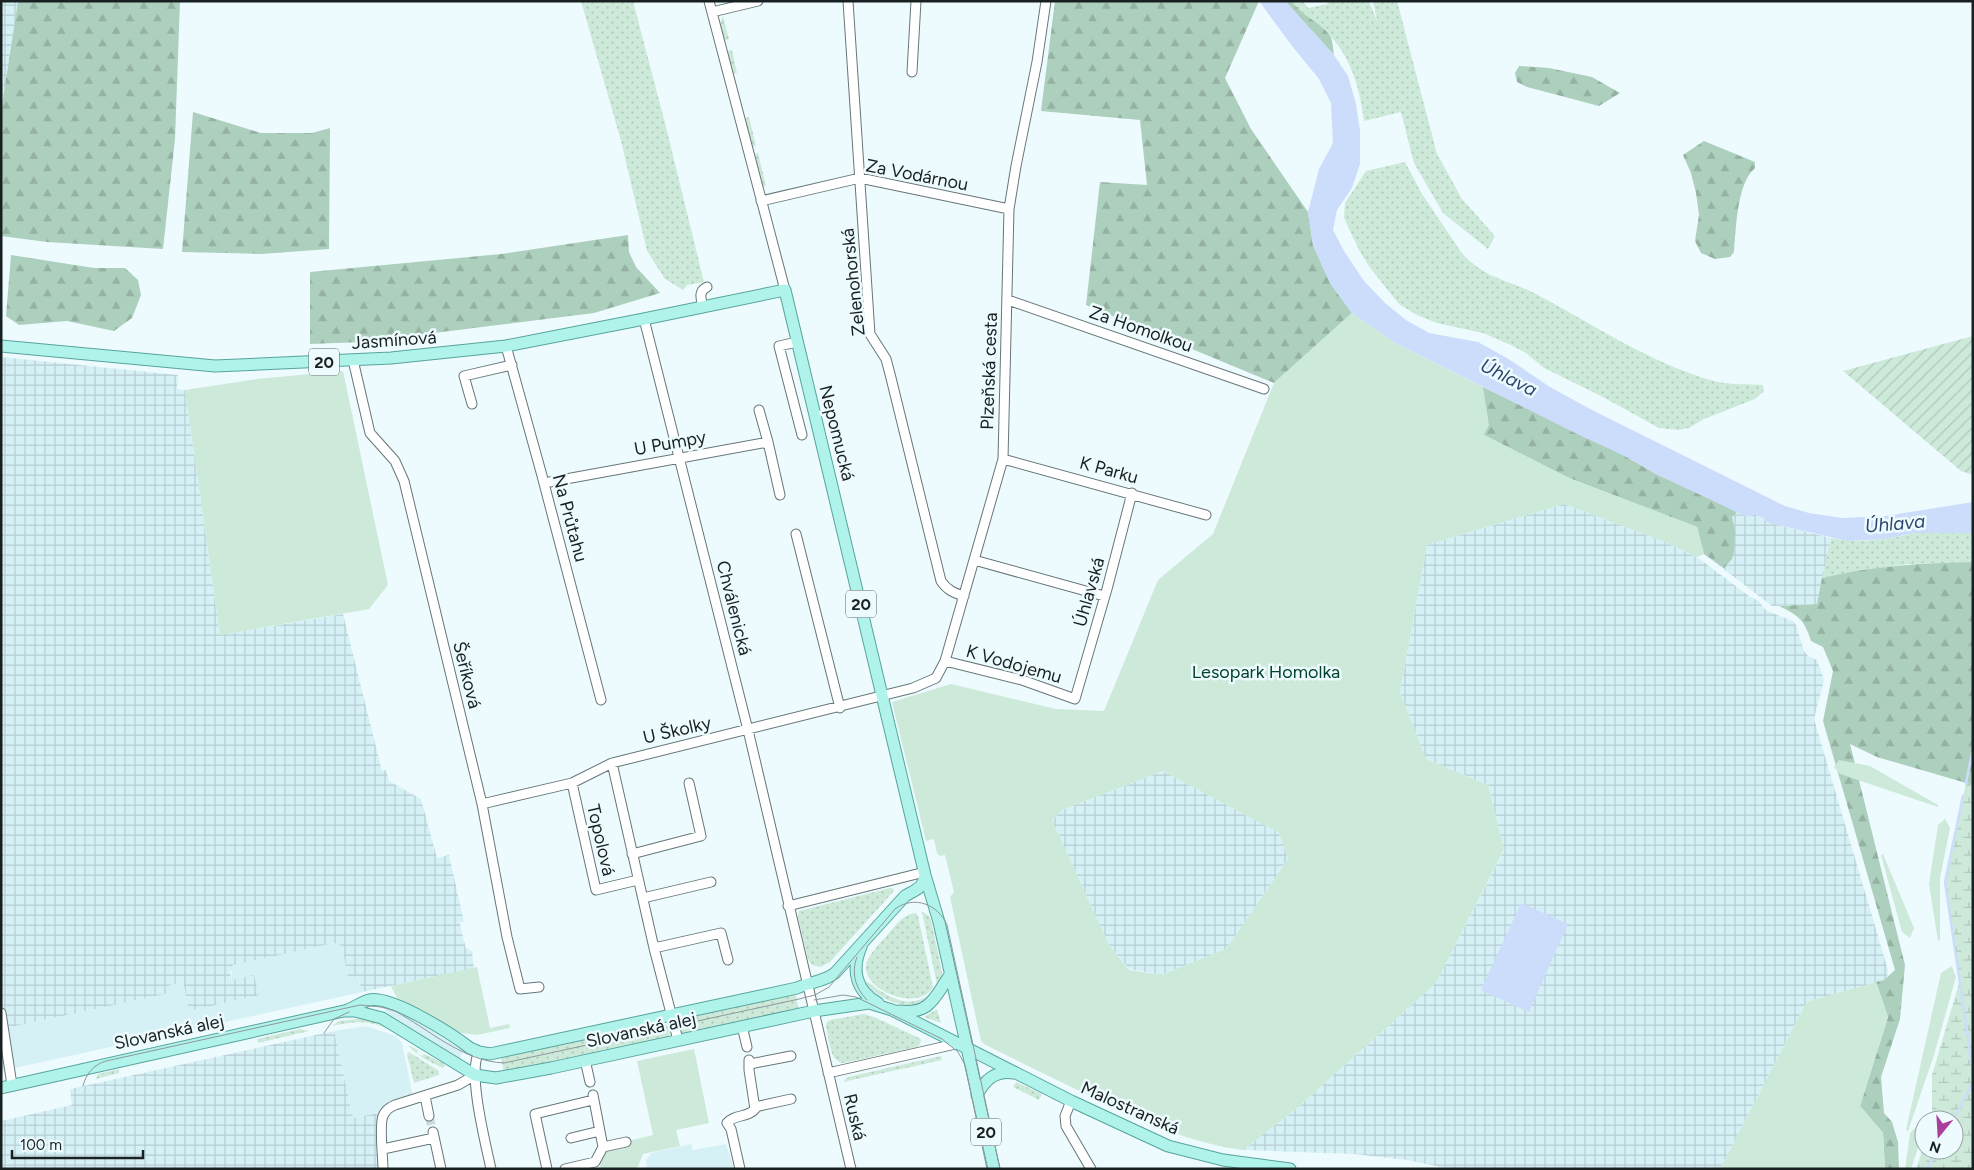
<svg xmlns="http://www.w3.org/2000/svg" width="1974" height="1170" viewBox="0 0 1974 1170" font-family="Figtree,sans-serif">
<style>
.built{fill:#d6f1f6}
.industrial{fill:url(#industrial-grid)}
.grass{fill:url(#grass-dots)}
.forest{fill:url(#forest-firs)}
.wetland{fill:url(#wetland-marsh)}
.park{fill:#cce9d9;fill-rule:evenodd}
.garden{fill:url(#garden-furrows)}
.water{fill:#ccddfb}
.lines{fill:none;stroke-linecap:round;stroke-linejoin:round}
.stream{stroke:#ccddfb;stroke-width:2.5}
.minor-tunnel{stroke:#cddadd;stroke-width:9;stroke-dasharray:9 4.5;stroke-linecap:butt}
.minor-casing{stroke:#667679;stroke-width:11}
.major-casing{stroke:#57a49c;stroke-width:13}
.minor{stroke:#fff;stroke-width:9}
.major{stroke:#aff3eb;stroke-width:11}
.tram{stroke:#8d989a;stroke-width:1}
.labels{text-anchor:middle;stroke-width:5;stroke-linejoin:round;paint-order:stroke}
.shield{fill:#edfbfe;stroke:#596263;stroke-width:1}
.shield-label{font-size:16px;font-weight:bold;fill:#192021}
.street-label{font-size:18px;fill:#192021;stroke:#edfbfe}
.park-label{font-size:18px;fill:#01432b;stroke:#edfbfe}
.water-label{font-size:19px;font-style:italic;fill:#2e456d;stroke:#edfbfe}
</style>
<defs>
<pattern id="industrial-grid" width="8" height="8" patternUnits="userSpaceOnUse" patternTransform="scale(1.25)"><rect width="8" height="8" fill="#d6f1f6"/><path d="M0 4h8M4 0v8" fill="none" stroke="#b7ced3"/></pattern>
<pattern id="grass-dots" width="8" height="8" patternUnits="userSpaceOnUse" patternTransform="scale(1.25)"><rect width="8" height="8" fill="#cce9d9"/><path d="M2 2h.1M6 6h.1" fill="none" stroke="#afc8ba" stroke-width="1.8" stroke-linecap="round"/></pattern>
<pattern id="forest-firs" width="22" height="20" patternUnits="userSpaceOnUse" patternTransform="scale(1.25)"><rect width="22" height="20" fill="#adcfbd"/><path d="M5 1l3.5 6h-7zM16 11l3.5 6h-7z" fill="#94b1a2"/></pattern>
<pattern id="wetland-marsh" width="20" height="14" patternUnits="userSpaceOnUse" patternTransform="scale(1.25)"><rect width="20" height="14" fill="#cce9d9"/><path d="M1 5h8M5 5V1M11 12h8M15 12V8" fill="none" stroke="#afc8ba"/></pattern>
<pattern id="garden-furrows" width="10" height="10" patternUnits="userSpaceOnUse" patternTransform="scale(1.25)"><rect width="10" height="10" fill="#cce9d9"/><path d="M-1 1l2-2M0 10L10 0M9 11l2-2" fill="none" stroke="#afc8ba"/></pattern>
</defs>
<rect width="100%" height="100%" fill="#edfbfe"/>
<!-- built -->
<path class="built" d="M334,943l8,3 6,32 10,-2 4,16 -361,79v-42l168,-36 -1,-8 15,-3 1,9 48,-11 -1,-12 5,-5z
M387,1006l17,6 59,36 -3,13 -77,-46z
M366,1026l30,10 6,7 11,54 -27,5 -1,5 -6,9 -1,-3 -25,5 -19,-87z
M691,1144l2,6 33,-6 8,25h-87l-1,-9 5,-7z"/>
<!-- industrial -->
<path class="industrial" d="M1,1h17l-17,112z
M1,357l177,18 -1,14 8,1 35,245 123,-21 39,157 4,-1 3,11 32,18 16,59 12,-3 15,67h-4v2l6,25 3,-1 1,3h2l2,17 -112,24 -4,-16 -10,2 -6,-32 -8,-3 -101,22 -3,7 2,8 22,-5 5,20 -70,16 -6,-29 -14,3 1,8 -169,36z
M1564,504l101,38 32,15 52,39 10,5 3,5 5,5 26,10 3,4 8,26 4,5 9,4 7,20 -10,39 74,251 -1,8 -3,2 -74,21 -5,4 -85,164h-269l-44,-9 -53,-6 -111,-4 53,-41 140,-126 68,-133 -16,-65 -62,-26 -26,-67 27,-147z
M1738,511l9,6 7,-3 20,10 57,14 -14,66 -45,2 -68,-52 -7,-27z
M1163,771l116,62 9,26 -62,90 -65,26 -32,-6 -20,-24 -57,-125 10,-10z
M334,1031l19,87 25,-5 1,56h-378v-48l71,-16 -2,-16z"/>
<!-- grass -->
<path class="grass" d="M581,1h52l32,122 39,159 -17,3 -4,5 -18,-11 -18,-28 -26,-110z
M1292,1h11l5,7 20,-4 -1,-3h42l8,20 -4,-20h24l40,153 25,45 33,37 -7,13 -45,-36 -29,-50 -13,-51 -37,9c-4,-32 -13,-66 -38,-89 -11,-10 -26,-18 -34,-31z
M723,16l6,23 -5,2 -4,-17z
M732,50l5,23 -5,1 -6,-23z
M749,117l7,29 -5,1 -8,-28z
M758,153l8,33 -5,1 -9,-32z
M1405,162l17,32 39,58c23,27 46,27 75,42 59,31 113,69 178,87 15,4 34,3 49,4l1,6 -9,8 -51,20 -15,9 -10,2 -20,-2 -58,-32 -57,-28 -18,-15 -13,-7 -30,-13 -46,-10 -20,-8 -18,-11 -28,-35 -11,-17 -16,-34 1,-15 21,-32z
M1915,533h58v29l-65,2 -86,14 9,-40c28,6 56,1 84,-5z
M890,888l4,1 -1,3 -63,70 -9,5 -9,-2 -4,-6 -10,-42 1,-6z
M922,912l6,3 3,5 12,57 -5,12z
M916,913l2,3 15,71c-14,26 -72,3 -67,-23 3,-11 16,-22 23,-31 8,-9 14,-19 27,-20z
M865,981c6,2 9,6 14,9 19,12 34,17 53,3 -13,24 -56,8 -67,-12z
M795,992l4,19 -115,23 -5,-5v-8l3,-4z
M937,1009l4,14 -17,-6z
M864,1014l10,3 45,21 2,2 -1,4 -3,3 -74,16c-14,-2 -14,-25 -17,-37l1,-4 3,-2z
M366,1018l10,2 21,12c-28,-11 -35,-12 -65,-6l7,-5z
M658,1022h4l6,3 2,6 -2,7 -164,36 -3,-16z
M300,1029l9,2 -51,12 -1,-4z
M408,1045l10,5 -1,3 5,3 2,-2 19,9 2,3 -2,2c-13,-6 -26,-12 -35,-23z
M409,1052l30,19v4l-25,8 -7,-29z
M941,1056l1,4 -99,22 5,-5z
M119,1069v4l-23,6 2,-5z
M1016,1082l26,12 -3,6 -26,-13z"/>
<!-- forest -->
<path class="forest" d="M18,1h162l-5,138 -12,110 -116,-7 -46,-6v-124z
M1055,1h204l-34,77 26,51 57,83 5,33 17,38 22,30 -78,70 -188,-78 14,-123 47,3 -7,-65 -99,-9z
M1285,1h7c9,15 29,21 38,35 3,4 3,14 4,19z
M1519,66l30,2 43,9 28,16 -21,13 -72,-19 -10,-5 -2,-9z
M193,112l68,21h51l18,-5 -1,121 -68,5 -79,-2z
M1704,141l51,21v6c-18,15 -19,60 -21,84l-4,5 -15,2 -14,-6 -6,-12 4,-26 -3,-22 -5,-20 -8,-18z
M628,235l1,17 7,15 24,26 -66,20 -232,29 -52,2v-72l191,-18z
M11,255l83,13h31l13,12 3,15 -9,23 -18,13 -47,-10 -48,4 -13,-9z
M1483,387l142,69 31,18 82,37 -6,6 3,14 -1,20 -2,8 -8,9 -20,-14 -7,-27 -128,-49 -85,-43z
M1973,562v223l-96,-28 -27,-13 55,221 -5,54 -19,58 3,36 8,9 6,20 1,27h-14l-2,-36 -23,-27 28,-89 -12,-35 8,-2 11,-10 -72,-249 10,-50 -10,-24 -12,-6c-7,-22 -12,-25 -32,-35l38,-2 5,-26c51,-12 99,-15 151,-16z"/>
<!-- wetland -->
<path class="wetland" d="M1966,783l7,2v384h-57l8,-24v5h30v-30h-22v-45l28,-95 -15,-98z"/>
<!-- park -->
<path class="park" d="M1352,313l42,29 89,45 6,38 -5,10 85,43 128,49 7,27 -7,3 -32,-15 -101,-38 -137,41 -27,147 26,67 62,26 16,64 -68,134 -140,126 -53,41c-54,-7 -103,-30 -153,-54 -35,-17 -70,-34 -106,-52l-3,-3 -31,-144 4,-5 -9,-37 -5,1 -3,-3 -3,-14 -8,2 -34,-139 59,-18 105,25 48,2 54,-131 55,-46 61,-151zM1163,771l116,62 9,26 -62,90 -65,26 -32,-5 -20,-25 -57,-125 10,-10z
M343,371l45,214 -19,24 -149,26 -35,-245 72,-11z
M1839,760l31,6 68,39v2l-98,-33 -6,-7z
M1945,819l5,9 -10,50v62l-2,1 -9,-57 9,-59z
M1883,854l31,74 -4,10 -8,-6 -21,-77z
M1952,966l4,11 -22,78 -26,76 -2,-1 35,-157z
M477,967l13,61 19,-4 1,4 -33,7 -16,-2 -64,-35 -6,-12z
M1876,982l12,35 -28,89 23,27 2,36h-165l85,-164 5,-4z
M694,1049l15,74 -33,7 4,16 -37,8 -6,15h-36l-3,-11 5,-11 50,-12 -16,-74z
M1918,1125l4,11 -11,33h-6l5,-36z"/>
<!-- garden -->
<path class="garden" d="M1973,336v139l-12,-4 -118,-100z"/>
<!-- water -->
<path class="water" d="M1259,1h26l49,54 14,21 8,28 4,27v33l-8,24 -15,22 -4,20 11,21 20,30 21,22 21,17 23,13 49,9 29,16 43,29 44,24 191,95 24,7 34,5 42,-2 88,-14v31h-58l-31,6 -37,2 -73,-17 -11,-3 2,-2 -11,-5 -7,3 -91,-43 -31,-18 -48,-22 -183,-92 -42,-29 -22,-30 -17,-38 -5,-33 11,-43 14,-26 -2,-40 -12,-24 -27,-33z
M1521,903l47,21 -39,88 -48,-22z"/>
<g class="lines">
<!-- stream -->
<path class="stream" d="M1966,783l6,-30
M1963,796l-18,86 28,190
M1953,1120l20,-38
M1927,1169l10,-19"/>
<!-- minor-tunnel -->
<path class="minor-tunnel" d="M429,1116l4,16"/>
<!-- minor casing -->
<g class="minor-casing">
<path id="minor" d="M709,1l76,289
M848,1l22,333 16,25 4,15 51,207c6,9 13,12 23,15
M712,12l46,-11
M912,72l4,-71
M761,201l99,-23 149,31
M1008,300l256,89
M703,307c-2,-8 -5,-16 4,-20
M644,319l104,411 103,439
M797,342l-18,4 23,89
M506,346l35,126 60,228
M353,360l17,73 25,28 9,20 78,323 25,133 13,52 19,-2
M472,404l-8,-28 48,-11
M768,442l12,53
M1003,459l203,56
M544,483l224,-41 -9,-32
M796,534l44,174
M974,560l130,36
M945,661l77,19 53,19 32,-110 25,-96
M612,763l42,185 24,92
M572,783l24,107 42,-10
M482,804l90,-21 40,-20 301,-75 23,-10 9,-17 58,-202 6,-250 7,-43 21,-104 9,-61
M632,854l69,-18 -12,-53
M643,898l68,-16
M788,906l137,-34
M654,948l67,-15 7,27
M1,1013l11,72
M742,1026l5,21
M479,1052c-12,20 7,93 12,117
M585,1060l5,22
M750,1064l41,-8
M828,1073l132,-30
M425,1096l4,20
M1071,1101l-6,15 1,10 25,43
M755,1107l36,-8
M433,1132l8,37
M571,1138l29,-7
M603,1147l23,-5
M383,1149l51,-11
M383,1169c0,-12 -4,-44 0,-53 2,-5 7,-9 12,-11l63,-20 17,-10
M547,1169l-12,-55 58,-14
M565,1169l30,-7 8,-15 -10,-52
M740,1169l-9,-40 -4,-6c7,-9 21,-5 28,-14l-6,-39v-10"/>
</g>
<!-- major casing -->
<g class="major-casing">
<path id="major" d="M1,346l214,20 176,-8 115,-12 138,-27 141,-29 140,585 14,47 55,247
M861,947c-10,23 -5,44 17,56
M344,1011h11l27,7 93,57 21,3 55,-10 263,-57 55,-8 23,7 179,91 97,45 55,14 67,9
M899,1011c32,4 36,-15 51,-36
M1,1088l343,-77c9,-2 17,-9 25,-11 22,-5 83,34 101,48l9,4 11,2 307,-66c12,-6 27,-6 38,-15l70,-77c10,-6 19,-8 20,-21
M977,1095c8,-15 18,-25 37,-22"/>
</g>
<!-- minor -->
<use href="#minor" class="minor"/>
<!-- major -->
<use href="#major" class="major"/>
<!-- tram -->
<path class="tram" d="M857,957c-6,15 -2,31 10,43
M814,1000l29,-5 13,2 86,42 16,13 7,13 22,104
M324,1033l10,-14 15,-7
M83,1086c3,-12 10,-21 23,-25l254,-56 21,2 14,4c35,19 67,50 109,52l295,-64 16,-4 14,-8 66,-78c19,-14 43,-5 52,16l53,244"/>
</g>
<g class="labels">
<!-- shield labels -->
<g class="shield">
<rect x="309" y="348.5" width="30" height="27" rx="4"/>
<rect x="846" y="590.5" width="30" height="27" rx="4"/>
<rect x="971" y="1118.5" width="30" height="27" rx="4"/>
</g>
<g class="shield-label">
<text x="324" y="368">20</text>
<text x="861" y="610">20</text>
<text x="986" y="1138">20</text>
</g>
<!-- street labels -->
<g class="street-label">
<text transform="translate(917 175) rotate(11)" y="6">Za Vodárnou</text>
<text transform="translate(853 282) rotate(-96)" y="6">Zelenohorská</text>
<text transform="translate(1141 329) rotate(19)" y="6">Za Homolkou</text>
<text transform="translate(394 340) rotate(-4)" y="6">Jasmínová</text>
<text transform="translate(989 371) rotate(-88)" y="6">Plzeňská cesta</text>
<text transform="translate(837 433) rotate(76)" y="6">Nepomucká</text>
<text transform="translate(670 443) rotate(-10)" y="6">U Pumpy</text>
<text transform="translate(1109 470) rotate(15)" y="6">K Parku</text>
<text transform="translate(570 518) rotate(75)" y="6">Na Průtahu</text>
<text transform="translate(1089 592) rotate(-74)" y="6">Úhlavská</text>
<text transform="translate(734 608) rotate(76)" y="6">Chválenická</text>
<text transform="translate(1014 664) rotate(16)" y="6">K Vodojemu</text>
<text transform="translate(467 675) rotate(76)" y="6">Šeříková</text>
<text transform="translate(677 730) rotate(-13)" y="6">U Školky</text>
<text transform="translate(601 840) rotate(77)" y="6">Topolová</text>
<text transform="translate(641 1030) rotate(-12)" y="6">Slovanská alej</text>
<text transform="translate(169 1032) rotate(-12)" y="6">Slovanská alej</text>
<text transform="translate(1130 1108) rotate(24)" y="6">Malostranská</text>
<text transform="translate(855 1117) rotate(77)" y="6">Ruská</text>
</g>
<!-- park labels -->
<g class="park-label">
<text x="1266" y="678">Lesopark Homolka</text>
</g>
<!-- water labels -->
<g class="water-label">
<text transform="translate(1509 377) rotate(27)" y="7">Úhlava</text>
<text transform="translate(1895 523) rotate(-5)" y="7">Úhlava</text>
</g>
</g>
<!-- border -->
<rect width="1974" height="1170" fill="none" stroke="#192021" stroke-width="5"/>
<!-- north arrow -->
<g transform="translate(1939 1135) rotate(198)"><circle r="24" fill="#edfbfe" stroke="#98a3a6"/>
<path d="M0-4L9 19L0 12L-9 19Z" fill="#ad3d9a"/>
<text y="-8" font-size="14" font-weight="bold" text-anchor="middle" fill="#192021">N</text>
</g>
<!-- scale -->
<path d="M12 1150v8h131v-8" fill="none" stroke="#192021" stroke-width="2.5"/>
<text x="20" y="1150" font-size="15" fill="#192021" stroke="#edfbfe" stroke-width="4" paint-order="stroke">100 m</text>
</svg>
